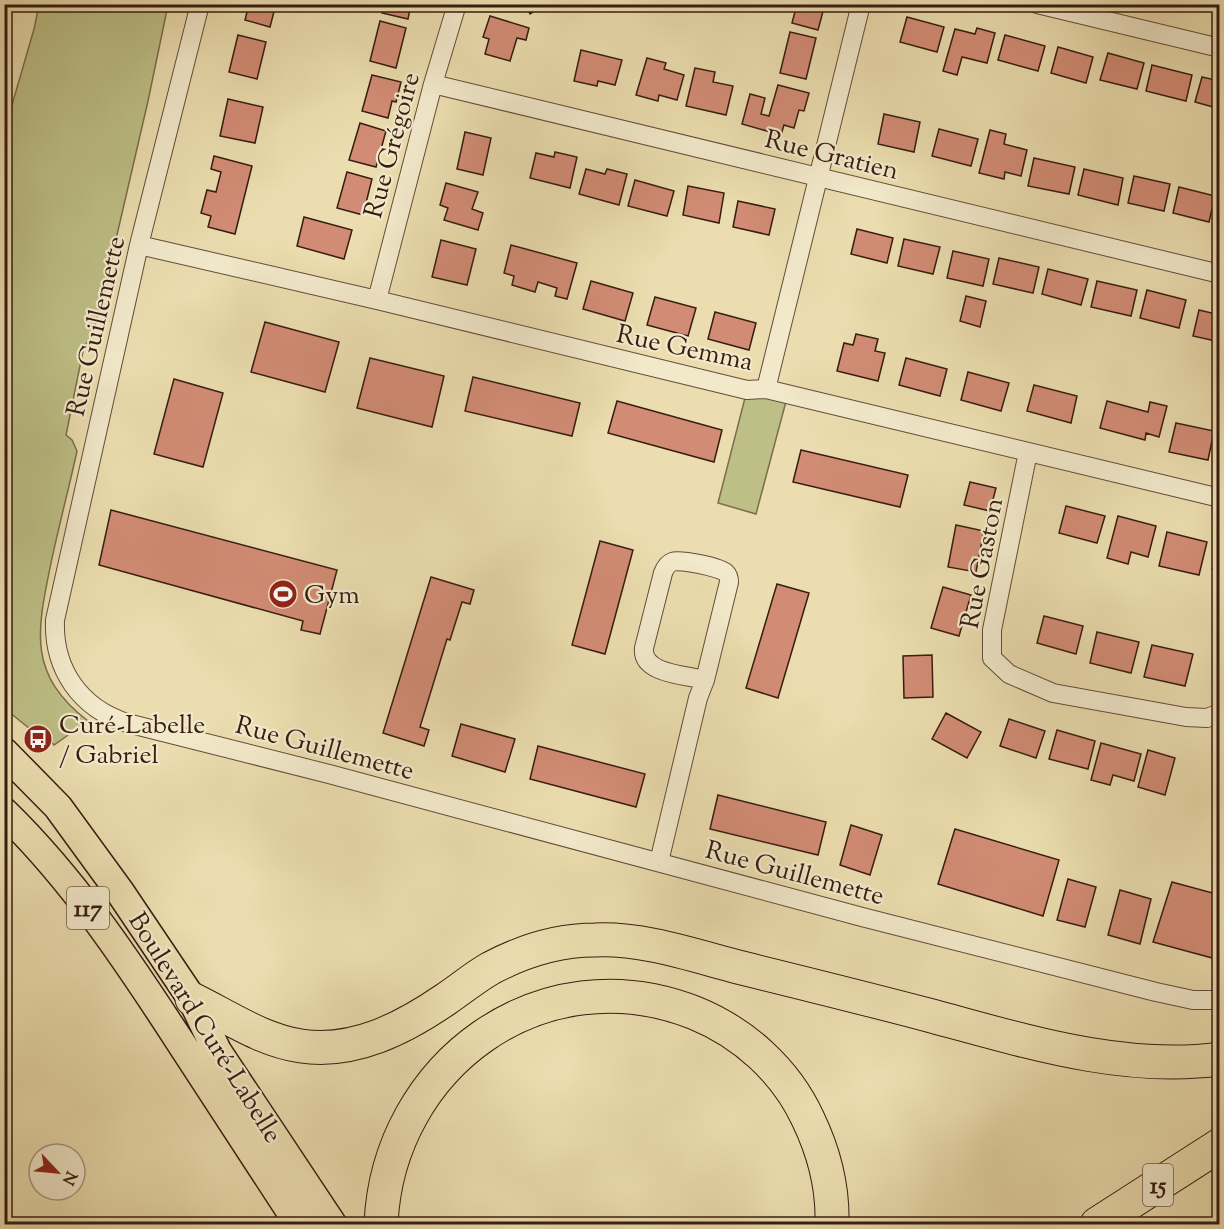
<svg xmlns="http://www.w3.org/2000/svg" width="1224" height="1229" viewBox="0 0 1224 1229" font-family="'Sorts Mill Goudy',serif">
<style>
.green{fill:#bdbf86;stroke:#7a6e4c;stroke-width:1.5}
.building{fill:#d28c75;stroke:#371c11;stroke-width:1.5}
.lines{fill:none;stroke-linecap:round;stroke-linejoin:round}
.street-casing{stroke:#644c38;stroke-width:20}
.primary-casing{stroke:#371c11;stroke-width:31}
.highway-casing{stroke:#371c11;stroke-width:35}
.street{stroke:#f2e9cb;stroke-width:18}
.primary{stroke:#ebddaf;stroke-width:28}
.highway{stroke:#ebddaf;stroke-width:33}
.labels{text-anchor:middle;stroke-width:4.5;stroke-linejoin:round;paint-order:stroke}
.shield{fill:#f2e9cb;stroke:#6f5a49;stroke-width:1.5}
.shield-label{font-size:24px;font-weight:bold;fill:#371c11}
.street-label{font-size:26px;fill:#371c11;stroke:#f2e9cb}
.poi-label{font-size:26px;fill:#371c11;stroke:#f2e9cb;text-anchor:start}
</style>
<rect width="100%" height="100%" fill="#ebddaf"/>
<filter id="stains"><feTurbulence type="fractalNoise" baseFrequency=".00333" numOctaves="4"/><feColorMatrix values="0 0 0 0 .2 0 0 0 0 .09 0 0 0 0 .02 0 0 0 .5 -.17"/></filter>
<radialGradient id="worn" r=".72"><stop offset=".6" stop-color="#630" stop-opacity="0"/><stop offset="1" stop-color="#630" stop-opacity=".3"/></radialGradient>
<!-- green -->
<path class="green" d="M39,5h129l-20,96 -47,203 -10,35 -7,7 -18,89 6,5 5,11c-8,37 -18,74 -26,112 -14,68 -24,111 37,158l-34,24 -8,-10 -6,2 -36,-29 1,-579 29,-100z
M747,390l41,4 -32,120 -38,-11z"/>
<!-- building -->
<path class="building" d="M249,4h27l-6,23 -25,-7z
M384,4h27l-3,15 -26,-6z
M525,4h21l-16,10z
M797,4h28l-7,26 -26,-7z
M490,16l39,12 -3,12 -9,-2 -7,23 -25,-7 4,-15 -6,-2z
M907,17l37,10 -7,25 -37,-10z
M380,21l26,7 -10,40 -26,-7z
M977,28l18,5 -8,30 -25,-6 -5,18 -14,-4 12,-42 20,5z
M790,32l26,6 -10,41 -26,-6z
M238,35l28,7 -9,37 -28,-7z
M1005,35l40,11 -7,25 -40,-11z
M1058,47l35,10 -7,26 -35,-10z
M581,50l41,10 -7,25 -17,-4 -1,5 -23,-5z
M1108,53l36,10 -7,26 -37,-9z
M647,58l19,5 -2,6 20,6 -7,25 -18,-5 -1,6 -22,-6z
M1152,65l40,10 -6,26 -40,-10z
M695,68l20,4 -2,10 20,4 -7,29 -40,-9z
M372,75l29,7 -5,20 -4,-1 -4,17 -26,-7z
M1202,77l18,4v28l-25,-7z
M778,85l31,8 -5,18 -5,-1 -5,18 -10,-3 -3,10 -39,-11 8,-30 15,4 -4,16 8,2z
M228,99l35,8 -8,36 -35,-7z
M884,114l36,8 -6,30 -36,-8z
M360,123l26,8 -10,36 -27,-7z
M939,129l39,10 -7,27 -39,-10z
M990,130l16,4 -2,10 23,6 -6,26 -16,-4 -1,7 -25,-6z
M465,132l26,6 -8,37 -26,-6z
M555,152l22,5 -7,31 -40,-10 6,-25 18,4z
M214,156l38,10 -17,68 -27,-7 3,-11 -10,-3 6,-23 9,2 5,-20 -10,-3z
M1034,158l41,9 -6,27 -41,-8z
M586,169l19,5 2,-5 20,5 -8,31 -40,-11z
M1084,169l39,9 -5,27 -40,-10z
M347,172l25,7 -9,36 -26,-7z
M1134,176l36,8 -6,27 -36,-8z
M635,180l39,11 -7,25 -39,-10z
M446,183l32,9 -6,17 11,4 -5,17 -34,-10 4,-12 -8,-3z
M688,186l36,7 -5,30 -36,-8z
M1179,187l36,9 -6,26 -36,-9z
M738,201l37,8 -6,26 -36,-8z
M304,217l48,13 -8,29 -47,-13z
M857,229l36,9 -6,25 -36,-9z
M904,239l36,8 -7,27 -35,-8z
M441,240l35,9 -9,36 -35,-8z
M511,245l66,18 -10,36 -12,-3 2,-8 -19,-6 -3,10 -23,-7 2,-9 -10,-3z
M953,251l36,8 -6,27 -36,-8z
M999,258l40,9 -6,26 -40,-9z
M1048,269l40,10 -7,26 -39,-11z
M591,281l42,12 -8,28 -42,-12z
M1097,281l40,9 -6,26 -40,-9z
M1147,290l39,10 -7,28 -39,-10z
M966,296l20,5 -6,26 -20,-6z
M655,297l41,11 -8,28 -41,-11z
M1199,310l21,5v27l-27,-6z
M715,312l41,11 -7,27 -41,-11z
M265,322l74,20 -14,50 -74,-20z
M856,334l22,5 -3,12 10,2 -7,28 -41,-10 7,-28 9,2z
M370,358l74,18 -12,51 -75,-19z
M906,358l41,11 -7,27 -41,-11z
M968,372l41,11 -8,28 -40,-11z
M473,377l107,26 -8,33 -107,-25z
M174,379l49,14 -20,74 -49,-13z
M1034,385l43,11 -6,27 -44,-12z
M617,401l105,29 -8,32 -106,-29z
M1107,401l41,11 2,-10 17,4 -8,31 -13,-4 -1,7 -45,-12z
M1176,423l38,8 -6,29 -39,-8z
M801,450l107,25 -8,32 -107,-25z
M970,482l26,6 -6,23 -26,-6z
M1066,506l39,10 -8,27 -38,-10z
M111,510l226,60 -17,64 -19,-4 2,-9 -204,-56z
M1118,516l38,10 -8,31 -17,-5 -3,12 -21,-6z
M956,525l28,6 -8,41 -28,-5z
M1167,532l40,10 -8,33 -40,-9z
M600,541l33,9 -28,104 -33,-9z
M1220,542v29l-8,-2z
M431,577l43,13 -4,14 -8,-2 -12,38 -3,-1 -27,88 9,3 -5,16 -41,-13z
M777,584l32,9 -31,105 -32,-10z
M943,587l28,8 -12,41 -28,-8z
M1044,616l39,10 -7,28 -39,-11z
M1097,632l42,10 -8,31 -41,-10z
M1152,645l41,9 -8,32 -41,-9z
M932,655l1,42 -29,1 -1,-42z
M946,713l35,19 -14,26 -35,-19z
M1009,719l36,12 -9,27 -36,-12z
M461,724l54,15 -10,33 -53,-16z
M1057,730l38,11 -7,28 -39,-10z
M1101,743l40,11 -7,27 -21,-6 -3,10 -19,-5z
M538,746l107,28 -9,33 -106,-28z
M1148,750l27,8 -10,37 -27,-8z
M718,795l108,27 -8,33 -108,-26z
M851,825l31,10 -12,40 -30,-10z
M955,829l104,31 -16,56 -105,-32z
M1068,879l28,8 -11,40 -28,-7z
M1172,882l48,13v52l-4,12 -63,-17z
M1120,890l31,9 -11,45 -32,-9z"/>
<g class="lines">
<!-- street casing -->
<g class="street-casing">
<path id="street" d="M200,4l-61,241 -84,375c-2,49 25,88 72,103l202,51 533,143 294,75 37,8h27
M1037,4l183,44
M433,84l787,190
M139,245l238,55 370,90 19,-1 454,109
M377,300l56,-216 24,-80
M766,389l95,-385
M1028,452l-36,178v28l17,16 44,19 133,24 21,1 13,-5
M659,862l39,-164 7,-18 24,-98c0,-4 -1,-7 -3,-9 -6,-6 -46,-14 -54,-11 -5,2 -7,6 -9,11l-19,75c-3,26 42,27 61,32"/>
</g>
<!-- primary casing -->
<g class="primary-casing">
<path id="primary" d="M4,752l54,55 62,85 72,107 25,52 115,173
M4,812c69,67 123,148 175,228 40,62 80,123 120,184"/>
</g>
<!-- highway casing -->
<g class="highway-casing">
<path id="highway" d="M192,999c35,17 69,41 109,47 53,8 103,-18 145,-47 15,-10 29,-22 45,-31 32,-17 67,-28 104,-28 48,-2 97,15 143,27 65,16 130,32 194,49 93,25 190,56 288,43
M381,1224c7,-159 161,-272 314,-211 49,20 91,58 113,106 16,33 25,69 24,105
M1097,1224l123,-79"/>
</g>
<!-- street -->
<use href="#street" class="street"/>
<!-- primary -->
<use href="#primary" class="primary"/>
<!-- highway -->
<use href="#highway" class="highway"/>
</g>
<!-- icons -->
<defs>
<g id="stadium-disc" transform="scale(1.5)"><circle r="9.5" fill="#8f2418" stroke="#f2e9cb"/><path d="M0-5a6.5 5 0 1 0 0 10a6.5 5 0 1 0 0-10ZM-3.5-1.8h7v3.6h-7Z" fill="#fff"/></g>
<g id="bus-disc" transform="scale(1.5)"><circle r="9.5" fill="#8f2418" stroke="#f2e9cb"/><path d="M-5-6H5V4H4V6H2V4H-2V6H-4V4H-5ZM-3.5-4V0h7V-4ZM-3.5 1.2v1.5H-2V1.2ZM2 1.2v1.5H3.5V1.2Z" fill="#fff"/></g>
</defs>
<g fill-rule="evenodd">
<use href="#stadium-disc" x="283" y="594"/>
<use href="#bus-disc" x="38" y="739"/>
</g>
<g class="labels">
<!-- shield labels -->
<g class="shield">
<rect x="67" y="887" width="42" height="42" rx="4.5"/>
<rect x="1143" y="1164" width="30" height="42" rx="4.5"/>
</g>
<g class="shield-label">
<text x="88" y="916">117</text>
<text x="1158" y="1193">15</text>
</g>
<!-- street labels -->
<g class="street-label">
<text transform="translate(391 145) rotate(-75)" y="9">Rue Grégoire</text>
<text transform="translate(832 154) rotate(14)" y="9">Rue Gratien</text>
<text transform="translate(95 326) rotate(-77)" y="9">Rue Guillemette</text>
<text transform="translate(685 347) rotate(12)" y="9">Rue Gemma</text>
<text transform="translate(981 563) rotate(-79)" y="9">Rue Gaston</text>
<text transform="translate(325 747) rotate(15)" y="9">Rue Guillemette</text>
<text transform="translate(795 872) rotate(15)" y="9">Rue Guillemette</text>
<text transform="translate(206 1027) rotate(58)" y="9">Boulevard Curé-Labelle</text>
</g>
<!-- poi labels -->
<g class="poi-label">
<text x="304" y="603">Gym</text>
<text x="59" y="733">Curé-Labelle<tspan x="59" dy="30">/ Gabriel</tspan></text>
</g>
</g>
<!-- margin -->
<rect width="1224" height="1229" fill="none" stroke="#ebddaf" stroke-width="24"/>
<rect x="6" y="6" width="1212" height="1217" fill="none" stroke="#371c11" stroke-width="3"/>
<rect x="12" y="12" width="1200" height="1205" fill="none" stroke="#371c11" stroke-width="1.5"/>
<!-- north arrow -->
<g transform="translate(57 1172) rotate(116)"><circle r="28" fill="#f2e9cb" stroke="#a79781" stroke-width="1.5"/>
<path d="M0-4.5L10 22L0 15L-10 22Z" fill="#8f2418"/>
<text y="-9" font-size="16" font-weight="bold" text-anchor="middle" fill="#371c11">N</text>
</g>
<rect width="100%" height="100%" filter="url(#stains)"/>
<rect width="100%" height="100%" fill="url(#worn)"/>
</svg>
